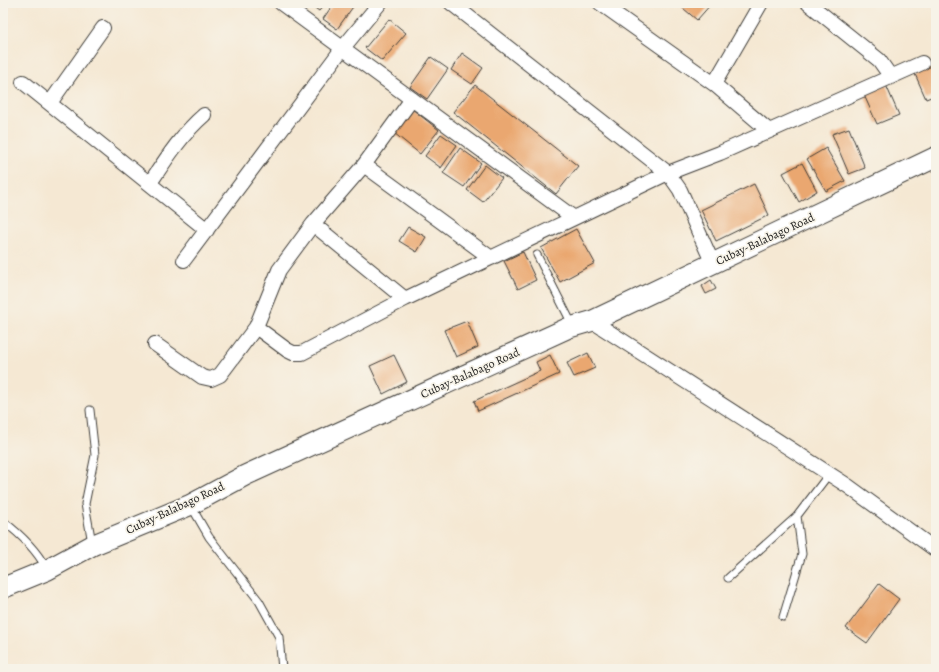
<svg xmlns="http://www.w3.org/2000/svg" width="939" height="672" viewBox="0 0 939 672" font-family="Alegreya,serif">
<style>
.building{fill:#eaa76f}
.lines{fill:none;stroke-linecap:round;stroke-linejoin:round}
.lane-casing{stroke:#3d3b37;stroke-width:9}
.street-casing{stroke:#3d3b37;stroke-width:16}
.secondary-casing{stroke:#3d3b37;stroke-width:22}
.lane{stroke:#fff;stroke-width:7}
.street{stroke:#fff;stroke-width:14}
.secondary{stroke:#fff;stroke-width:20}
.labels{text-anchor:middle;stroke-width:3.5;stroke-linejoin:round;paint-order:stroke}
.street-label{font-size:12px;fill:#1c1c1c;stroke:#f7f3e8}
</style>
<rect width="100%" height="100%" fill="#f7f3e8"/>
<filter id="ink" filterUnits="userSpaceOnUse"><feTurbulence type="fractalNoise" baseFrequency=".025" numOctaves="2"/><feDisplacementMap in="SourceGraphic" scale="8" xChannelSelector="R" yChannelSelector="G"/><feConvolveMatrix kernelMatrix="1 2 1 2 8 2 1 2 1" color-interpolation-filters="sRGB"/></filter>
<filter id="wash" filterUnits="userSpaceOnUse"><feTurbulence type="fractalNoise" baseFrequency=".012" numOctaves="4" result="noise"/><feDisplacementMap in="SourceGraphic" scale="16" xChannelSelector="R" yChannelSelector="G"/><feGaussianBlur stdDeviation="0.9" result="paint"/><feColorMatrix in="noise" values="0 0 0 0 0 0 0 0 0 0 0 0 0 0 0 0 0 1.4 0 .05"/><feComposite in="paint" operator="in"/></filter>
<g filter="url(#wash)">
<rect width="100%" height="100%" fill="#f5e8d3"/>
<g id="blocks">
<!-- building -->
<path class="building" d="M308,3h18l-7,8z
M334,3l21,1 -18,25 -14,-10z
M677,3h35l-15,17z
M389,19l17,14 -24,28 -17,-13z
M462,53l21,15 -11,16 -21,-14z
M431,57l17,12 -21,30 -17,-12z
M936,64v31l-10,4 -11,-25z
M475,85l103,81 -22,28 -103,-82z
M886,85l13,30 -22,9 -13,-29z
M412,109l27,21 -19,24 -26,-21z
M849,128l16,40 -16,6 -17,-40z
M441,134l16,11 -16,23 -16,-12z
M460,148l21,15 -17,24 -21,-14z
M826,148l19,33 -19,10 -19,-32z
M802,163l15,28 -18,11 -16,-29z
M485,165l17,13 -19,24 -16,-12z
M754,184l15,31 -53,26 -15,-31z
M408,227l18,10 -9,15 -18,-11z
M576,229l19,34 -35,19 -19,-34z
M523,252l13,28 -18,9 -14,-28z
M711,280l5,9 -10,5 -4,-8z
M467,321l11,26 -22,10 -12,-27z
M588,353l7,15 -21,9 -7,-14z
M394,355l13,27 -24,12 -13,-28z
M550,355l9,19 -81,37 -4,-10 66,-30 -4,-9z
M879,584l20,15 -32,44 -21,-15z"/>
</g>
</g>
<g filter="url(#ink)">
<use href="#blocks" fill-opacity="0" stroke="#3d3b37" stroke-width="1"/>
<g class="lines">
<!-- lane casing -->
<g class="lane-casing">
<path id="lane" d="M537,255l36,71
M90,410l5,45 -10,49 7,39
M191,506l18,31 50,64 20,36 3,32
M3,521c17,13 33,28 43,47
M728,578l69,-62 32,-42
M783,617l19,-63 -5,-38"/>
</g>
<!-- street casing -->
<g class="street-casing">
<path id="street" d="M281,3l293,215
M451,3l217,170 12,17 33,74
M600,3l114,81 54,46
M808,3l71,57 12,17
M23,82l184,148
M714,84l47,-81
M50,103l53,-75
M364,165l127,93
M150,183c16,-24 32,-49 54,-68
M313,224l92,75
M184,260l158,-211 38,-46
M592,321l256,165 88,64
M256,327l31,23 6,3h9l103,-54 263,-126 52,-20 202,-90
M155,344l47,33 9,2 9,-4 36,-48 23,-57 34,-46 51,-59 48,-66"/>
</g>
<!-- secondary casing -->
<g class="secondary-casing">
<path id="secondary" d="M3,588l44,-18 46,-25 97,-40 56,-30 322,-147 24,-7 344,-164"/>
</g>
<!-- lane -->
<use href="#lane" class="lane"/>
<!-- street -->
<use href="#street" class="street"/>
<!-- secondary -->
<use href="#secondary" class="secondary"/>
</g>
</g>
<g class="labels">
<!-- street labels -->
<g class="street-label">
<text transform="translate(765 239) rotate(-25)" y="4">Cubay-Balabago Road</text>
<text transform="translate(470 373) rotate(-24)" y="4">Cubay-Balabago Road</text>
<text transform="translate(175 508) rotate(-25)" y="4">Cubay-Balabago Road</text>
</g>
</g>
<!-- margin -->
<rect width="939" height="672" fill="none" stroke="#f7f3e8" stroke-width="16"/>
</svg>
